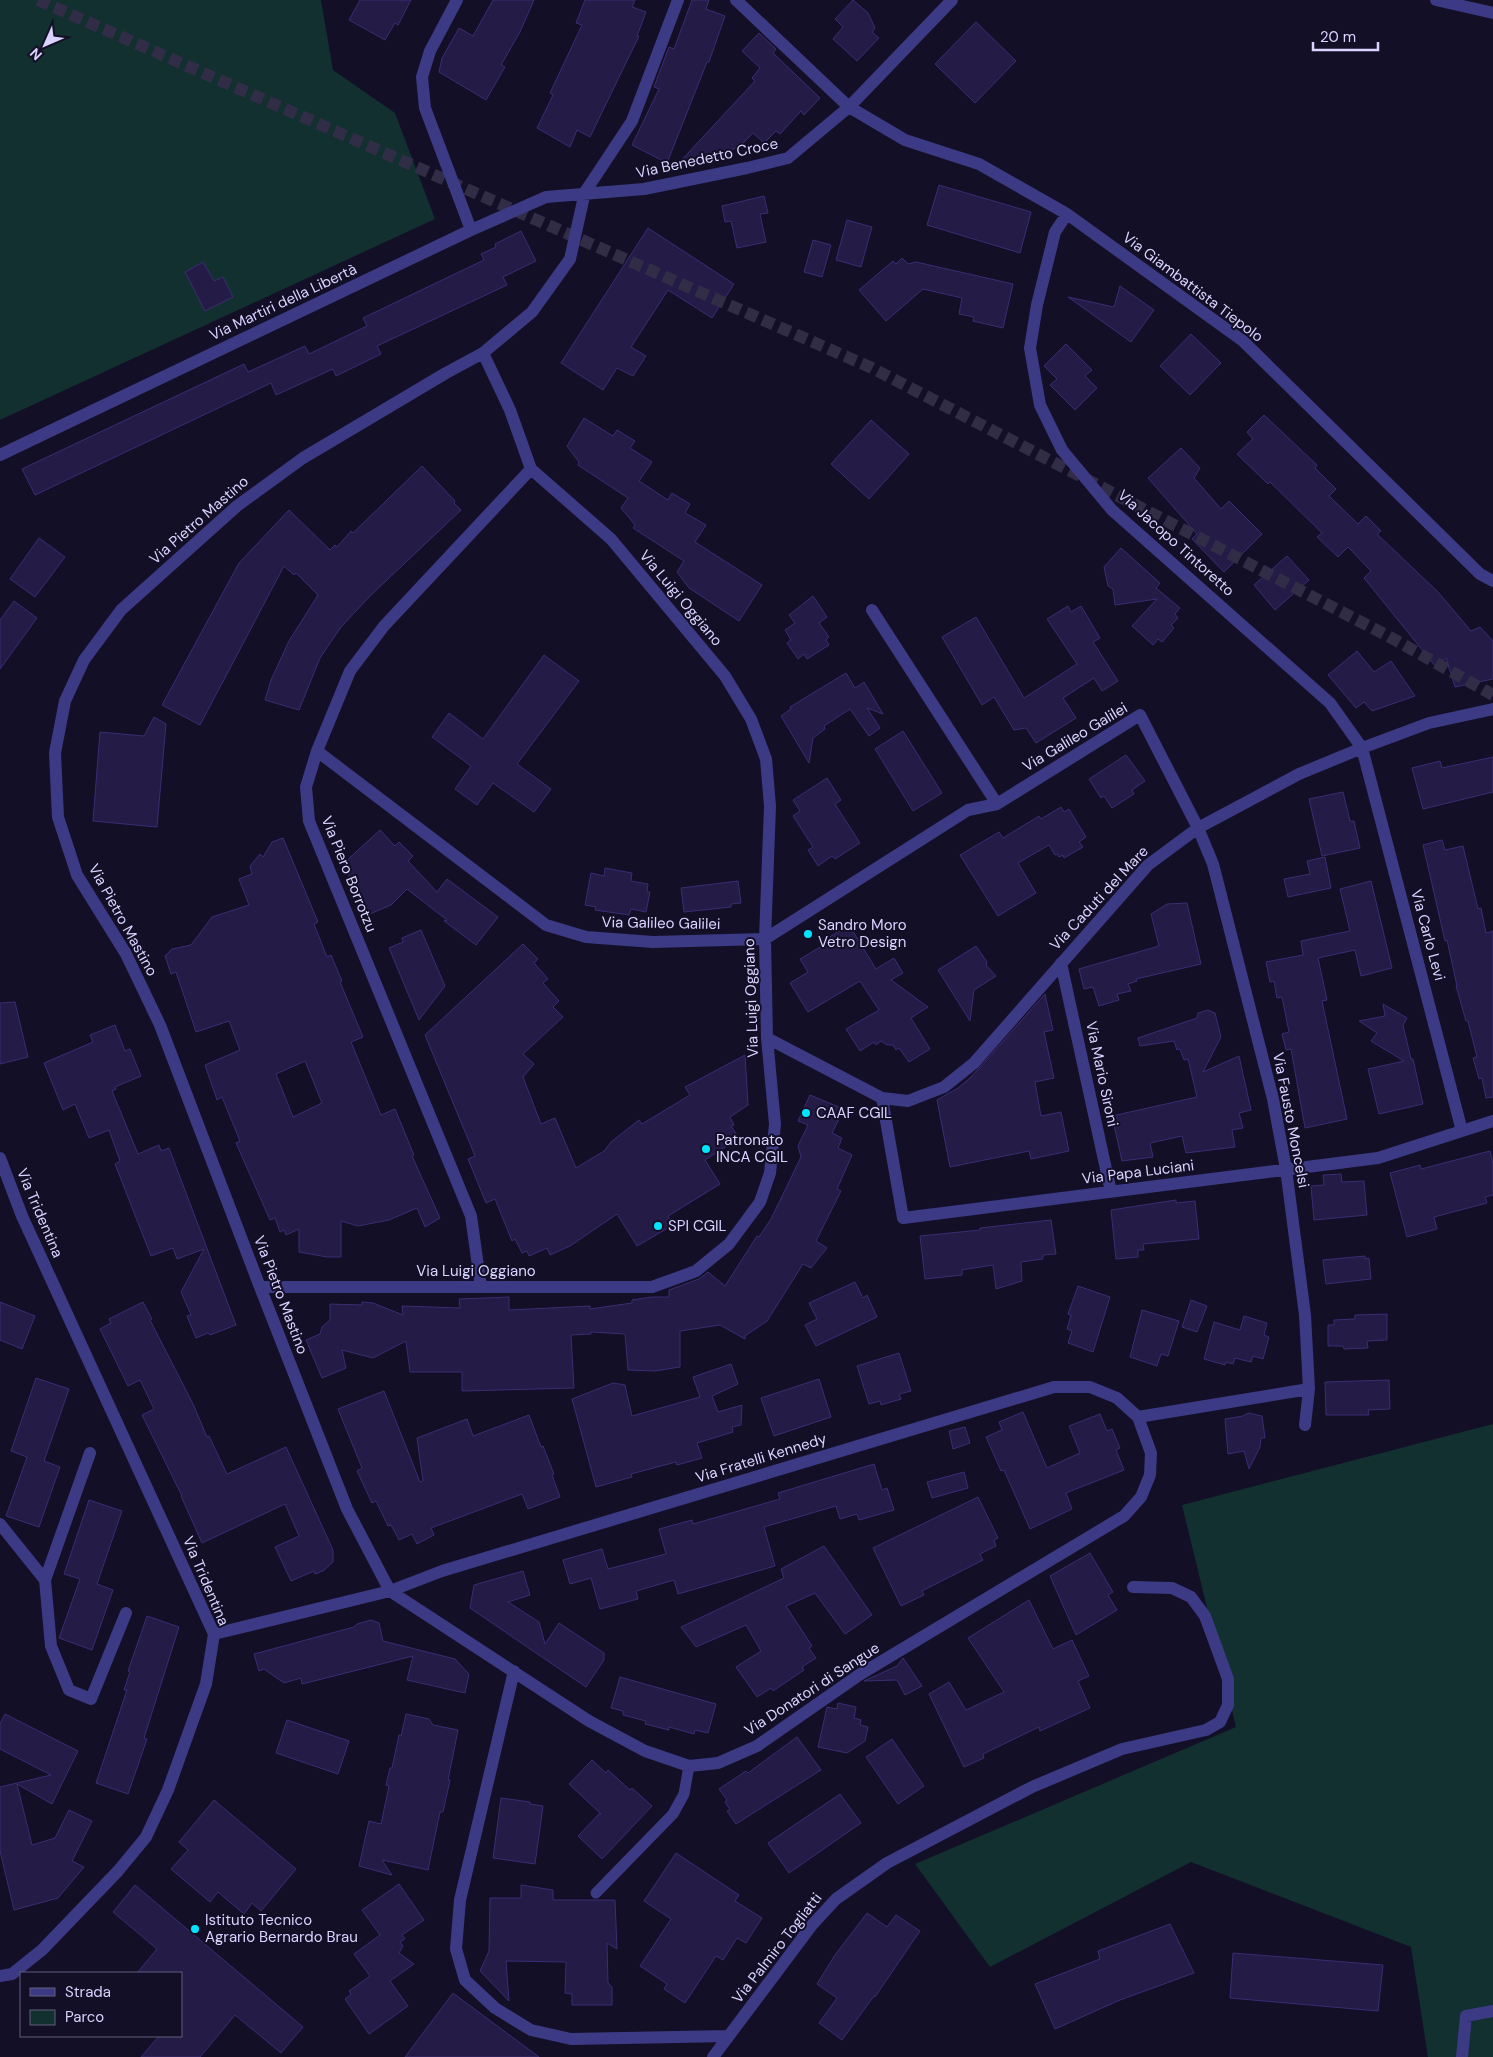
<svg xmlns="http://www.w3.org/2000/svg" width="1493" height="2057" viewBox="0 0 1493 2057" font-family="'DM Sans',sans-serif">
<style>
.green{fill:#12302f}
.building{fill:#241b47;stroke:#3b2d73;fill-rule:evenodd}
.lines{fill:none;stroke-linecap:round;stroke-linejoin:round}
.primary-tunnel{stroke:#312d47;stroke-width:12;stroke-dasharray:12 6;stroke-linecap:butt}
.service{stroke:#3d3a85;stroke-width:11}
.minor{stroke:#3d3a85;stroke-width:12}
.poi-dot{fill:#00e5ff;stroke:#130f26;stroke-width:2}
.labels{text-anchor:middle;stroke-width:4;stroke-linejoin:round;paint-order:stroke}
.street-label{font-size:15px;fill:#d9d4ff;stroke:#130f26}
.poi-label{font-size:15px;fill:#d9d4ff;stroke:#130f26;text-anchor:start}
</style>
<rect width="100%" height="100%" fill="#130f26"/>
<!-- green -->
<path class="green" d="M0,0h321l12,70 62,43 40,106 -435,201z
M1493,1424v633h-65l-17,-110 -220,-85 -201,105 -75,-103 321,-137 -54,-222z"/>
<!-- building -->
<path class="building" d="M360,0h51l-13,25 -3,-2 -10,17 -36,-20z
M493,0h41l-14,32 -19,33 4,2 -19,33 -47,-28 3,-14 17,-30 14,8z
M585,0h50l-3,7 14,5 -9,24h2l-49,101 -13,-7 -7,17 -33,-19 16,-33 -3,-2 32,-68 -6,-2z
M692,0h17l-3,9 19,7 -16,46h-2l-40,101 -35,-18 27,-56 -5,-2 15,-40 5,2z
M853,0l15,13 7,15 -3,4 7,6 -22,23 -24,-22 10,-12 -8,-8z
M976,22l40,39 -41,42 -40,-39z
M759,33l17,16 -3,4 47,45 -16,17 -3,-4 -21,23 -4,-3 -12,12 -11,-10 -13,13 -11,5 1,3 -54,12 79,-85 -3,-3 8,-10 -18,-17z
M939,185l92,27 -11,41 -93,-28z
M764,196l4,17 -8,1 6,28 -29,6 -6,-27 -6,1 -3,-16z
M847,220l25,7 -11,40 -25,-7z
M648,228l86,56 -22,34 -44,-28 -37,57 15,9 -13,20 -16,-8 -14,22 -42,-27z
M521,231l15,30 -33,16 4,8 -130,61 4,8 -45,22 -3,-7 -57,26 -5,-12 -236,112 -13,-26 222,-105 4,8 57,-26 4,8 58,-28 -4,-8 121,-58 -3,-6 15,-7 -1,-3z
M813,240l18,5 -9,32 -18,-5z
M902,258l6,6 8,-2 97,22 -10,44 -30,-7 1,-4 -15,-3 3,-16 -39,-9 -37,32 -27,-31 34,-29 3,3z
M203,262l11,19 9,-4 10,20 -28,14 -20,-39z
M1120,286l34,24 -23,32 -63,-45 46,10z
M1191,334l30,29 -31,32 -30,-29z
M1066,344l26,26 -7,6 12,12 -22,22 -25,-25 7,-6 -13,-13z
M1264,415l53,50 -2,3 21,21 -7,7 29,28 8,-8 15,15 -4,3 61,58 33,39 9,-4 13,14v38l-38,8 -9,-29 -10,9 -72,-89 7,-7 -23,-24 -10,10 -21,-20 5,-4 -52,-51 -2,2 -31,-30 16,-15 -6,-7z
M584,418l29,18 4,-6 18,11 -5,7 22,14 -13,19 29,19 4,-7 18,11 -5,9 21,12 -11,17 67,43 -23,36 -50,-33 -12,-16 7,-11 -51,-33 2,-3 -14,-17 7,-10 -50,-33 1,-3 -12,-16z
M871,420l38,34 -40,45 -38,-35z
M1181,448l19,20 -6,10 27,31 8,-8 33,33 -38,38 -32,-33 5,-5 -49,-56z
M422,466l33,35 -1,2 7,7 -91,86 -29,31 -21,31 -21,52 -34,-10 6,-20 18,-39 29,-46 -22,-22 -2,2 -10,-9 -84,159 -38,-20 77,-142 50,-53 41,40 5,-5 2,2 14,-16 2,2z
M39,538l26,19 -30,40 -25,-18z
M1121,548l39,35 -4,5 24,20 -5,6 3,4 -7,7 3,3 -12,14 -4,-3 -5,6 -21,-19 25,-27 -42,6 -2,-16 -5,-3 -4,-19z
M1287,556l22,24 -34,30 -21,-25z
M813,596l14,21 -8,6 10,14 -3,3 3,5 -22,14 -3,-5 -6,5 -11,-16 4,-3 -6,-10 10,-7 -6,-8z
M14,601l23,17 -37,51v-49z
M1068,606l3,6 10,-6 19,32 -7,4 25,39 -16,10 -8,-13 -31,20 13,20 -40,25 -10,-15 -12,2 -20,-33 -12,8 -40,-68 34,-20 48,81 53,-34 -30,-45z
M1357,651l17,21 17,-11 24,35 -43,15 -8,-9 -8,6 -28,-33z
M544,655l35,26 -62,83 34,25 -17,23 -41,-29 -16,22 -22,-16 16,-23 -39,-29 17,-24 34,26z
M846,673l9,15 9,-6 19,32 -16,-6 13,20 -11,8 -19,-27 -26,17 1,3 -12,9 -4,25 -28,-47 10,-7 -1,-2z
M154,717l12,7 -9,103 -64,-6 7,-89 44,4z
M903,731l39,62 -29,18 -38,-62z
M1126,755l19,26 -13,9 2,4 -22,14 -8,-12 -3,2 -12,-19z
M1493,757v35l-70,17 -11,-41 28,-7 2,7z
M827,778l14,22 -6,4 25,39 -25,16 -3,-3 -14,10 -10,-16 5,-3 -20,-31 7,-5 -7,-11z
M1343,792l7,29h4l6,27 -38,8 -13,-57z
M1061,807l3,5 5,-3 17,28 -7,5 4,5 -19,11 -1,-3 -4,2 -2,-3 -2,1 -6,-10 -31,18 18,30 -38,23 -38,-61 39,-23 4,6 36,-22 2,3z
M380,830l15,16 4,-4 14,14 -5,5 29,31 10,-13 51,38 -22,28 -32,-24 3,-1 -40,-31 -16,16 -26,11 -21,-53z
M283,838l35,84 -4,2 13,33 4,-2 11,26 -2,1 23,55 -12,5 30,73 14,-6 19,46 -2,1 28,62 -15,9 -8,-19 -28,12 -31,6 -17,-5v36h-14l-28,-5v-23l-13,6 -2,-5 -4,2 -5,-14 -5,2 -34,-77 4,-2 -18,-44 -5,3 -12,-35 35,-15 -11,-29 -33,11 -20,-60 -5,2 -6,-18 7,-7 19,-4 21,-28 37,-12 -10,-26 13,-5 -2,-8 10,-12 3,3 9,-15zM305,1061l17,42 -29,14 -17,-43z
M1442,840l3,10 18,-4 15,63 3,-1 5,25 7,-2v166l-7,1 -4,-20 -3,1 -6,-21 4,-1 -9,-36h-2l-10,-35h1l-10,-46 -2,1 -22,-96z
M1325,857l6,31 -43,9 -4,-18 26,-5 -3,-13z
M605,868l27,5 -1,8 17,3 -1,8h3l-4,20 -15,-3 -2,6 -34,-5 1,-3 -11,-2 6,-32 13,3z
M738,881l3,22 -10,1v3l-47,5 -3,-24z
M1371,881l21,87 -31,8 -6,-26 -37,8 9,42 -5,1 25,118 -42,9 -14,-79 -5,1 -4,-16 7,-2 -7,-35 -5,1 -3,-17 -4,1 -4,-20 37,-7 -2,-14 49,-10 -10,-42z
M1187,903l14,61 -65,15 1,2 -9,3 3,7 -14,3 2,6 -20,6 -6,-19 -9,2 -5,-20 80,-23 -8,-32 16,-10z
M849,925l27,44 18,-11 9,15 -12,7 37,27 -17,11 19,31 -21,13 -10,-14 -3,2 -3,-5h-6l-6,-4 -5,4 -2,-3 -14,9 -14,-22 33,-19 -19,-29 -52,31 -18,-29 18,-11 -8,-13 22,-13 -2,-3z
M421,930l24,56 -26,34 -30,-72 14,-6 -1,-4z
M523,944l15,15 -4,4 14,16 -5,4 16,18 -6,6 10,10 -40,37 11,10 -11,13 18,47 14,-6 21,50 28,-17 7,-9 28,-22 3,4 48,-29 -5,-8 60,-32 3,50 -18,12 4,8 -3,1 8,12 -34,22 15,24 -52,32 5,9 -36,21 -20,-32 -47,32 -20,9 -3,-7 -18,8 -2,-5 -5,2 -7,-14 -3,2 -17,-42 -9,4 -18,-44 7,-3 -50,-121z
M976,946l11,16 -1,3 10,11 -22,14 -4,31 -32,-51z
M1045,994l8,36 -9,2 10,46 -19,4 6,34 20,-4 8,39 -38,8 -2,-8 -79,16 -13,-67 21,-12 12,-10z
M15,1002l13,55 -28,7v-61z
M1383,1004l24,14 -4,7 8,34h2l10,45 -44,10 -11,-45 36,-8 -33,-20 6,-8 -18,-12 26,-5z
M1208,1010l7,3 6,24 -18,35 36,-16 12,54 -12,3 4,15 -11,2 3,17 -49,6 -4,-17 -32,7 3,14 -31,4 -10,-45 85,-19 -9,-38 -4,1 -4,-11 -3,1 -3,-9 -34,5 -2,-8 59,-20 1,-5z
M115,1025l10,26 5,-2 11,27 -26,11 1,2 -4,2 26,63 21,-9 2,6 8,-3 67,177 -26,10 -2,-2 -12,5 -9,-22 4,-1 -10,-23 23,-43 -27,10 -4,-11 -22,8 -36,-92 5,-3 -11,-31 -20,8 -14,-34 -12,6 -19,-47 49,-21 -3,-7z
M810,1095l31,13 -4,10 2,1 -7,14 10,5 -4,10 14,7 -15,34 4,2 -25,50 11,7 -16,20 -8,-4 -36,57 -22,15v3l-25,-14 -40,6v36l-25,4 -27,-1 -3,-36 -34,-2v2l-20,1 3,53 -112,3v-19h-52l-4,-31 -33,17 -31,-8 4,18 -24,10 -16,-38 14,-6 2,-7 8,-7v-16l32,1v-3l11,1 30,12 -1,-9 58,2 -1,-9 50,-2v13l81,-4v3l42,-6v-3l19,-3h18v-7l30,-11 9,-7 17,14 32,-50 2,1 12,-18 30,-62 -3,-11 10,-21 -10,-4z
M1490,1151l3,13v31l-8,2 2,6 -53,14 3,12 -30,8 -17,-64 30,-8 1,4z
M1341,1174l1,8 22,-1 3,34 -53,5 -3,-34 13,-1 -1,-10z
M1176,1200v3l19,-2 4,38 -56,5 1,6h-6v7l-22,2 -5,-49z
M1051,1220l5,34 -13,1v4l-22,3 1,19 -26,8 -3,-24 -31,5v5l-37,4 -5,-43 60,-6v-2z
M1365,1256v3l4,-1 2,21 -45,5 -3,-24z
M855,1282l8,16 4,-3 10,22 -61,29 -11,-21 12,-6 -8,-16z
M1078,1286l32,11 -17,55 -25,-9 4,-12 -5,-2 4,-14 -3,-1z
M1191,1300l16,6 -10,26 -15,-5z
M0,1302l35,14 -13,33 -22,-9z
M143,1302l9,17 -2,1 44,86 13,31 2,-1 18,38 59,-27 47,103v12l-10,9 -8,3 -1,-3 -23,10 -16,-34 24,-11 -14,-32 -83,39 -21,-47h1l-40,-81 12,-6 -14,-29 -12,6 -28,-57 11,-6 -2,-4z
M1142,1310l37,11 -11,35 -7,-2 -4,12 -27,-9z
M1387,1314v26l-20,1 1,7 -24,1 -1,-3h-15v-21h6v-5l21,-1v-4z
M1244,1316l23,7 -3,12 5,2 -6,22 -10,-3 -2,6 -16,-4 -2,6 -7,-2 -1,3 -21,-6 10,-37 26,8z
M899,1353l12,38 -12,3 2,5 -20,6 -1,-4 -11,3 -12,-38z
M731,1364l7,20 -26,12 6,16 24,-7 -1,20 -9,2 1,5 -36,11 5,15 -25,7 -1,-3 -45,12 1,3 -36,10 -24,-88 41,-16 12,2 7,31 68,-19 -7,-20z
M36,1378l33,11 -25,72 16,6 -21,60 -33,-11 21,-59 -16,-6z
M819,1379l12,38 -57,19 -13,-38z
M1389,1380l1,29 -22,1 1,5h-43l-1,-33z
M384,1391l36,91 3,-1 -6,-43 50,-19 6,17 56,-21 12,32 2,-1 11,28 -2,1 8,22 -32,12 -6,-15 -91,34 3,7 -17,9 -5,-10 -13,6 -8,-15 -3,1 -12,-25 -4,2 -15,-32 5,-3 -24,-59z
M1023,1412l24,56 33,-15 -11,-27 31,-12 7,17 5,-2 8,19 -4,2 8,20 -58,23 6,16 -42,20 -26,-59 -3,1 -15,-34 16,-7 -3,-8z
M1248,1413l14,3 3,22h-4l-1,9 -11,22 -5,-18 -16,3 -3,-35 18,-3z
M965,1427l5,16 -17,6 -4,-18z
M874,1464l8,26 5,-2 7,22 -35,10 -2,-6 -17,5 -4,-13 -72,21 11,39 -97,28 -4,-14 -38,11 2,8 -38,10 -9,-31 -21,6 -7,-24 39,-11 6,20 58,-15 -7,-25 33,-9 1,4 87,-25 -2,-6z
M964,1472l4,16 -36,10 -5,-16z
M978,1497l20,41 -4,2 2,6 -16,8 3,6 -61,31 2,4 -23,11 -28,-58z
M89,1500l33,11 -25,73 16,6 -21,60 -33,-12 21,-59 -16,-5z
M824,1546l48,69 -27,19 -30,-41 -29,13 26,40 -3,2 7,10 -14,9 2,3 -31,21 -2,-3 -14,9 -21,-30 25,-16 -15,-26 -50,22 -15,-20 103,-49 -3,-9z
M1090,1553l23,39 -5,3 9,15 -41,25 -26,-59z
M523,1571l7,24 -22,7 31,20 6,22 14,-21 45,30v7l-18,27 -116,-79 4,-23z
M1029,1600l24,49 19,-9 17,36 -11,5 12,27 -50,23 -1,-4 -56,27 1,4 -20,9 -35,-73 20,-12 17,28 38,-18 -36,-54z
M147,1616l32,11 -35,111 3,1 -19,55 -32,-11 31,-93h-3l6,-18 -2,-1z
M371,1620l8,3 4,18 72,18 14,15 -4,19 -58,-13 6,-24 -111,28 -1,-6 -17,5 -20,-14 -5,2 -5,-17 100,-27 3,-3z
M903,1658l19,28 -17,9 -8,-15 -33,1 33,-15z
M620,1677l96,27 -8,29 -13,-3 -1,4 -25,-7v3l-24,-6 1,-3 -23,-6v-4l-12,-3z
M838,1703l18,4 -2,11 7,2 -1,5 8,2 -3,14 -18,12 -29,-6 9,-40 10,2z
M5,1714l73,37 -26,53 -35,-20 15,61 23,-7 14,-28 23,11 -20,40 12,6 -26,31 -44,12 -14,-59v-64l51,-12 -51,-26v-25z
M406,1714l23,5 4,6 25,5 -10,50h2l-7,32h-3l-12,58 -46,-10 10,15 -33,-9 10,-45 12,3 8,-38 -3,-1 4,-17h2l7,-33 2,1z
M287,1720l62,21 -11,33 -62,-21z
M797,1737l24,33 -85,54 -9,-13 3,-1 -5,-8 2,-2 -8,-11 27,-18 2,2z
M892,1739l32,47 -26,18 -32,-47z
M592,1760l14,13 2,-3 22,20 2,-2 20,18 -50,53 -24,-23 21,-22h2l-32,-30z
M840,1794l21,29 -72,50 -21,-30z
M501,1798l29,4v2l13,2 -8,58 -42,-6z
M214,1800l82,69 -35,42 -9,-8 -8,11 -26,-22 -8,10 -39,-33 17,-19 -9,-8z
M676,1853l63,42 -4,6 27,17 -16,25 -9,-5 -14,22 -7,-4 -31,47 -21,-14 3,-5 -27,-18 31,-47 -27,-18z
M399,1884l25,36 -22,15 3,4 -5,3 3,4 -4,7 15,11 -24,17 18,25 -39,28 -24,-35 6,-5 -2,-3 21,-15 -16,-22 26,-19 -18,-25z
M135,1885l168,142 -22,26 -46,-38 -35,42h-59l18,-21h22v-63h-44l20,-24 -44,-37z
M521,1885l32,5v10h62l2,49 -10,-6 1,40 4,4v18h-40v-11l-7,-1 1,-31 -60,-1 3,40 -29,-30 9,-20 1,-53h31z
M867,1913l20,14 9,-12 24,16 -45,66 -1,-1 -32,44 -23,-17 18,-25 -20,-14 18,-29z
M1170,1924l24,49 -74,27 -65,29 -20,-45 65,-25 -2,-8z
M1233,1953l150,12 -5,46 -148,-13z
M453,1993l12,9 74,55h-134z"/>
<g class="lines">
<!-- primary-tunnel -->
<path class="primary-tunnel" d="M38,0l834,368 516,268 105,59"/>
<!-- service -->
<path class="service" d="M596,1893l77,-79 11,-20 5,-28"/>
<!-- minor -->
<path class="minor" d="M457,0l-27,51 -8,26 3,31 46,122
M736,0l113,107 56,33 74,24 88,50 176,127 237,233 13,7
M1436,0l57,13
M1067,214l-12,18 -18,73 -7,43 10,57 22,45 50,60 218,193 32,45 100,383
M0,455l471,-225 75,-33 98,-8 103,-21 41,-10 61,-51 103,-107
M872,610l125,194
M317,751l229,174 40,12 67,5 112,-3 203,-129 29,-6 143,-89 58,113 15,36 60,235 13,70 19,146 4,74 -4,36
M1061,963l50,229
M767,1038l115,60 26,3 36,-14 30,-24 174,-198 50,-37 101,-54 63,-26 67,-25 64,-14
M882,1098l21,120 475,-60 115,-37
M0,1158l22,58 192,418 -8,50 -38,106 -22,47 -28,34 -76,79 -30,24 -12,2
M260,1287h392l44,-16 33,-27 31,-42 10,-29 5,-49 -8,-86 -2,-99 5,-133 -4,-47 -15,-40 -26,-43 -114,-137 -80,-70 -21,-59 -27,-57
M481,1287l-10,-71 -162,-395 -3,-34 11,-36 33,-80 34,-45 147,-157
M1138,1417l171,-28
M0,1524l45,56 6,66 18,44 22,9 35,-86
M45,1580l45,-127
M390,1591l-43,-82 -87,-222 -100,-262 -34,-71 -49,-79 -19,-58 -3,-64 10,-52 19,-41 37,-50 116,-104 66,-48 143,-85 37,-20 49,-41 38,-53 15,-67 47,-71 46,-121
M214,1634l176,-43 52,-20 612,-184h36l27,11 21,19 13,36 -1,22 -9,22 -17,19 -265,159 -102,71 -39,17 -29,3 -44,-15 -56,-30 -199,-130
M514,1671l-54,229 -4,49 9,31 30,28 36,22 40,9 157,-3
M713,2057l99,-132 24,-26 51,-36 145,-76 90,-38 84,-19 14,-8 8,-17v-26l-23,-63 -14,-19 -19,-9 -39,-1
M1462,2057l4,-41 27,-5"/>
</g>
<!-- markers -->
<g class="poi-dot">
<circle cx="808" cy="934" r="5"/>
<circle cx="806" cy="1113" r="5"/>
<circle cx="706" cy="1149" r="5"/>
<circle cx="658" cy="1226" r="5"/>
<circle cx="195" cy="1929" r="5"/>
</g>
<g class="labels">
<!-- street labels -->
<g class="street-label">
<text transform="translate(707 158) rotate(-12)" y="5">Via Benedetto Croce</text>
<text transform="translate(1193 287) rotate(37)" y="5">Via Giambattista Tiepolo</text>
<text transform="translate(283 302) rotate(-25)" y="5">Via Martiri della Libertà</text>
<text transform="translate(199 520) rotate(-41)" y="5">Via Pietro Mastino</text>
<text transform="translate(1176 543) rotate(42)" y="5">Via Jacopo Tintoretto</text>
<text transform="translate(681 598) rotate(50)" y="5">Via Luigi Oggiano</text>
<text transform="translate(1075 737) rotate(-31)" y="5">Via Galileo Galilei</text>
<text transform="translate(349 874) rotate(68)" y="5">Via Piero Borrotzu</text>
<text transform="translate(1099 898) rotate(-47)" y="5">Via Caduti del Mare</text>
<text transform="translate(123 920) rotate(61)" y="5">Via Pietro Mastino</text>
<text transform="translate(661 923) rotate(1)" y="5">Via Galileo Galilei</text>
<text transform="translate(1428 935) rotate(75)" y="5">Via Carlo Levi</text>
<text transform="translate(751 998) rotate(-92)" y="5">Via Luigi Oggiano</text>
<text transform="translate(1102 1074) rotate(78)" y="5">Via Mario Sironi</text>
<text transform="translate(1291 1120) rotate(79)" y="5">Via Fausto Moncelsi</text>
<text transform="translate(1138 1172) rotate(-7)" y="5">Via Papa Luciani</text>
<text transform="translate(40 1213) rotate(67)" y="5">Via Tridentina</text>
<text x="476" y="1276">Via Luigi Oggiano</text>
<text transform="translate(281 1295) rotate(69)" y="5">Via Pietro Mastino</text>
<text transform="translate(761 1458) rotate(-17)" y="5">Via Fratelli Kennedy</text>
<text transform="translate(206 1581) rotate(67)" y="5">Via Tridentina</text>
<text transform="translate(812 1689) rotate(-33)" y="5">Via Donatori di Sangue</text>
<text transform="translate(777 1948) rotate(-52)" y="5">Via Palmiro Togliatti</text>
</g>
<!-- poi labels -->
<g class="poi-label">
<text x="818" y="930">Sandro Moro<tspan x="818" dy="17">Vetro Design</tspan></text>
<text x="816" y="1118">CAAF CGIL</text>
<text x="716" y="1145">Patronato<tspan x="716" dy="17">INCA CGIL</tspan></text>
<text x="668" y="1231">SPI CGIL</text>
<text x="205" y="1925">Istituto Tecnico<tspan x="205" dy="17">Agrario Bernardo Brau</tspan></text>
</g>
</g>
<!-- legend -->
<rect x="20" y="1972" width="162" height="65" fill="#130f26" stroke="#625e7d"/>
<rect x="30" y="1988" width="25" height="8" fill="#3d3a85" stroke="#625e7d"/>
<text x="65" y="1997" font-size="15" fill="#d9d4ff">Strada</text>
<rect x="30" y="2010" width="25" height="15" fill="#12302f" stroke="#625e7d"/>
<text x="65" y="2022" font-size="15" fill="#d9d4ff">Parco</text>
<!-- north arrow -->
<g transform="translate(45 45) rotate(225)" stroke="#130f26" stroke-width="4" paint-order="stroke">
<path d="M0-4L9 19L0 12L-9 19Z" fill="#d9d4ff"/>
<text y="-8" font-size="14" font-weight="bold" text-anchor="middle" fill="#d9d4ff">N</text>
</g>
<!-- scale -->
<path d="M1313 42v8h65v-8" fill="none" stroke="#d9d4ff" stroke-width="2.5"/>
<text x="1320" y="42" font-size="15" fill="#d9d4ff" stroke="#130f26" stroke-width="4" paint-order="stroke">20 m</text>
</svg>
